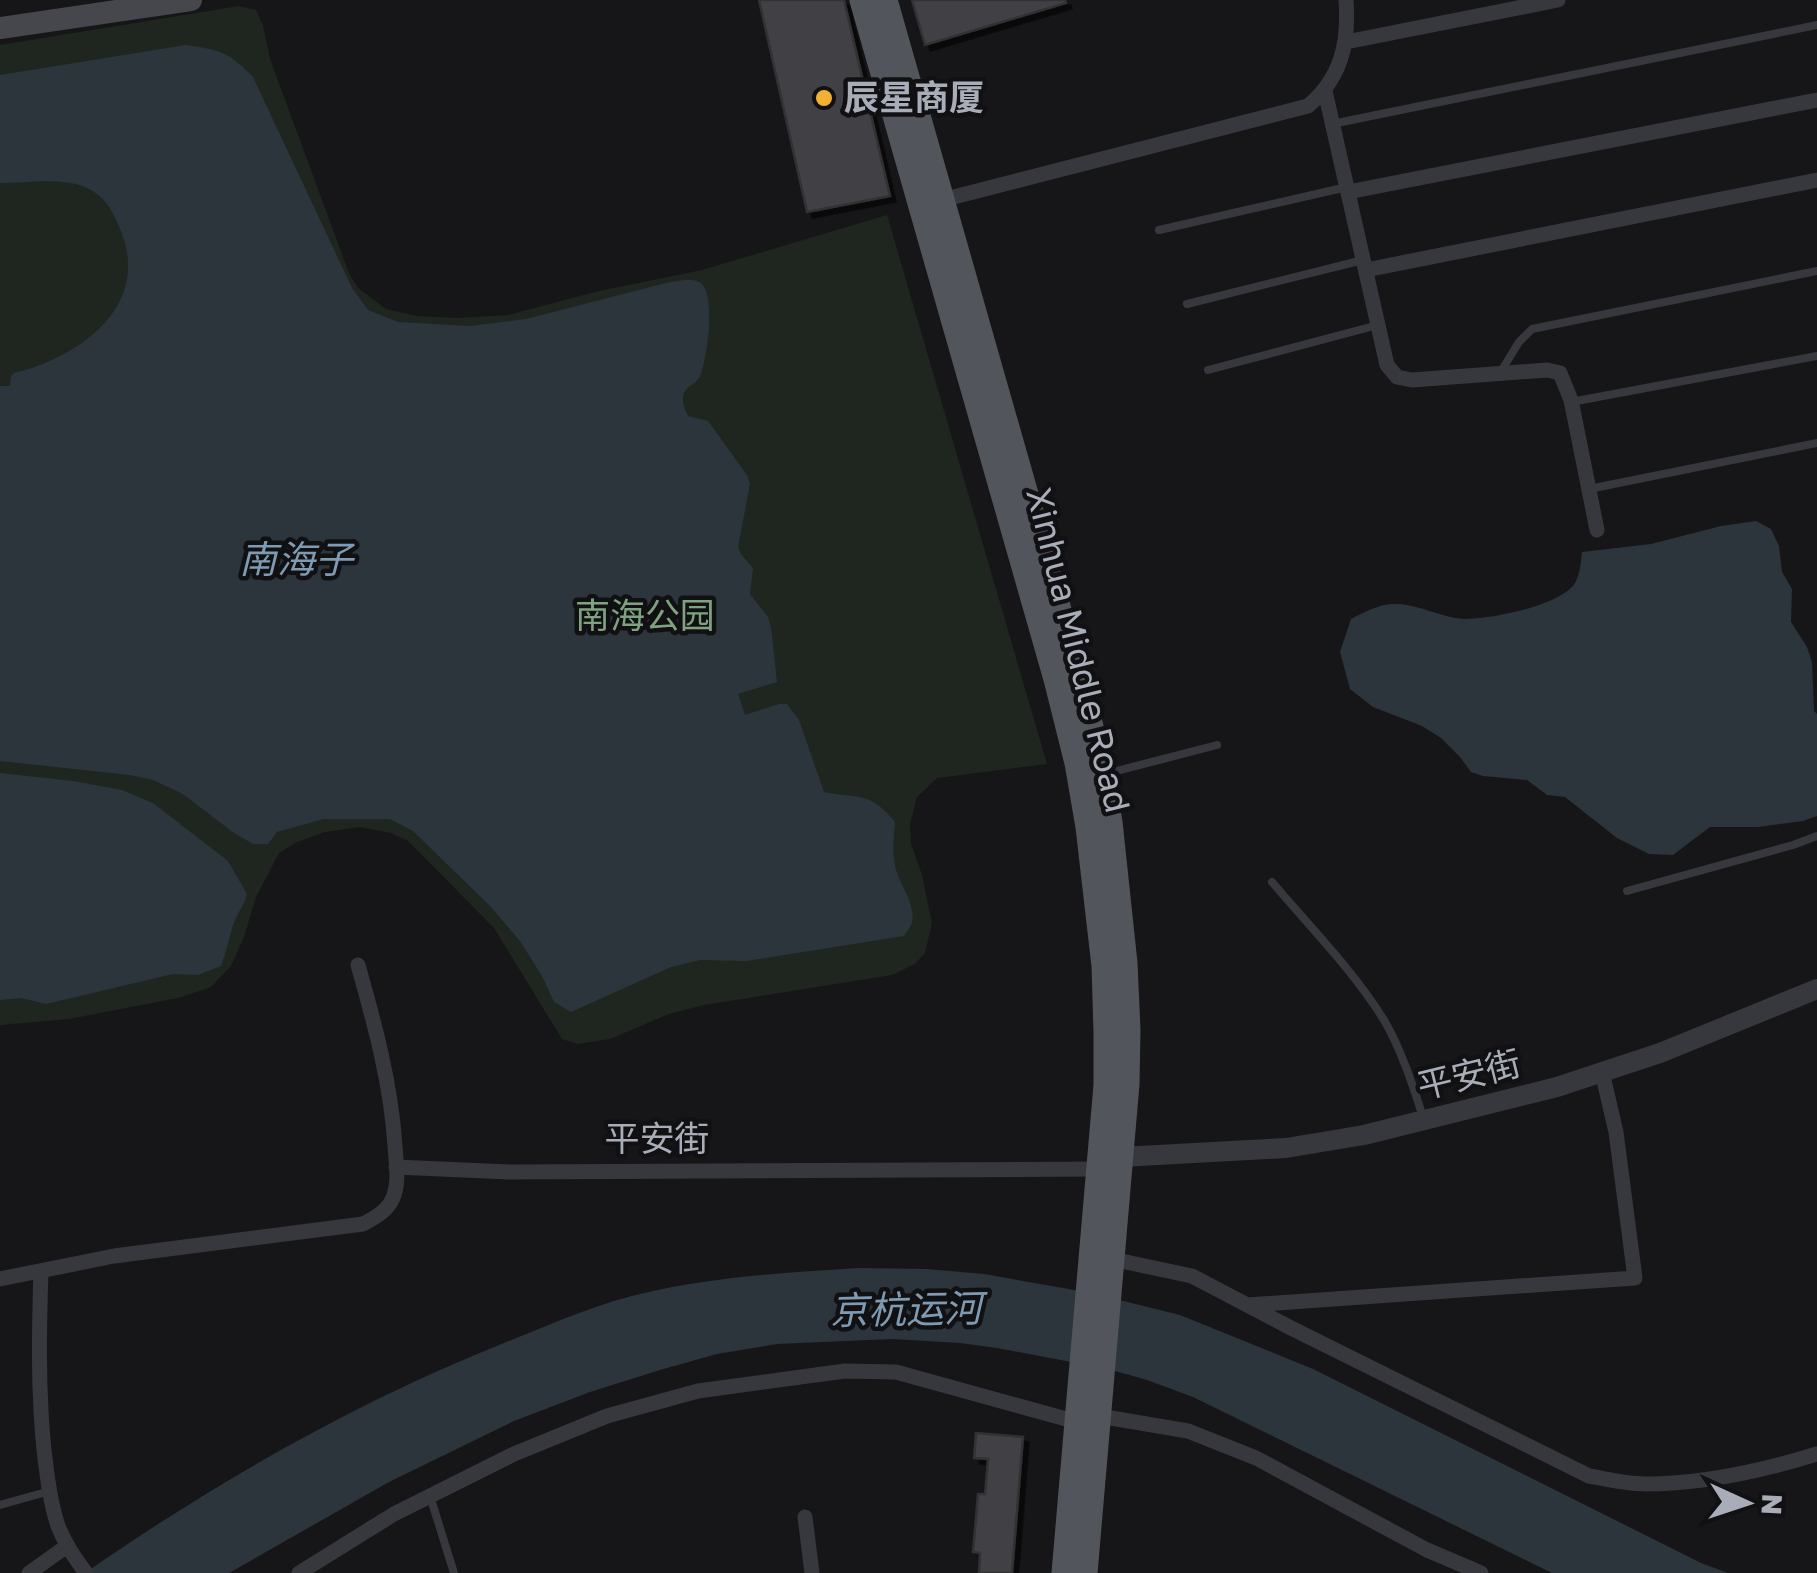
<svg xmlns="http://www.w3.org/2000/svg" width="1817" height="1573" viewBox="0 0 1817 1573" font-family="'Golos Text','Noto Sans SC',sans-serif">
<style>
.green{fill:#1e261f}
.water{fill:#2c353c}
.building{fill:#404145;stroke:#303034;stroke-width:2.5;filter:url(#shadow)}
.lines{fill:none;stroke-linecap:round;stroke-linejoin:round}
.service{stroke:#37383d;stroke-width:8}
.minor{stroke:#37383d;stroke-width:15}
.tertiary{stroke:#37383d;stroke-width:20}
.secondary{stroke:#45474d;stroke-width:22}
.primary{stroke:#53555c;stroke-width:25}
.poi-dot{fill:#f2b134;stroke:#111113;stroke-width:4}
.labels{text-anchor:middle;stroke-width:9;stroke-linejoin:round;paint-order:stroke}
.poi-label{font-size:35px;font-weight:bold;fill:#a8adb8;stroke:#111113;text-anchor:start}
.park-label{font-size:35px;fill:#7fa381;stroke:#111113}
.street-label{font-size:35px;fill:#a8adb8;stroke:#111113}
.water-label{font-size:38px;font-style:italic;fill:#7f9bb3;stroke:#111113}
</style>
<defs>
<filter id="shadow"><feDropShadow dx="5.5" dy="5.5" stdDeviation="0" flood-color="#0009"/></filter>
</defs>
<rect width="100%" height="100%" fill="#161618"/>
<!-- green -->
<path class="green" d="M239,6l17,4 7,15 7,34 79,214 9,15 28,21 31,7 41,2 50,-3 91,-24 103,-21 185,-55 160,549 -110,14 -20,19 -7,27 1,20 11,31 10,48 -7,30 -10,11 -23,11 -188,30 -35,9 -59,25 -32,5 -16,-5 -68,-111 -86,-87 -17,-8 -31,-6 -35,5 -28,10 -18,11 -23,44 -12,40 -13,29 -20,21 -33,11 -109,21 -69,6v-980z"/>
<!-- water -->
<path class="water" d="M186,45c34,5 43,7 67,32l99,211 16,22 30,12 72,4 56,-7 144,-37c10,-1 22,-5 31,1 15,12 6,77 -1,93 -4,8 -12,9 -16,17 -3,9 1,16 4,23l20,5 39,54 3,9 -12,63 3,7 12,14 -3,26 18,23 3,10 6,55 -39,12 7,21 34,-11h8l12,16 25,72c34,7 45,-2 71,30 -1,14 -3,29 0,43 3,18 21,38 17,57 0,3 -6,11 -8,14l-157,25 -47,-1 -29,7 -100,45 -17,-10 -12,-26 -22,-35 -29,-34 -78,-76 -23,-12h-66l-47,13 -9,12h-15l-19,-11 -51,-39 -30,-14 -23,-5 -130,-14v-375h10l1,-10 3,-3c63,-15 136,-65 108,-139 -8,-21 -16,-38 -37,-47 -24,-10 -59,-4 -85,-4v-108z
M1756,521l15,8 8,17 3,26 10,17 -1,33 16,25 5,15 2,49 3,3v102l-14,5 -45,6h-48l-37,28 -24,-1 -32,-16 -52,-41 -18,-2 -20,-15 -44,-4 -12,-4 -11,-15 -19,-19 -19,-12 -49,-19 -23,-18 -10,-37 11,-33c14,-7 27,-15 44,-15 24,0 47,14 69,15 27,0 96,-13 111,-36 5,-9 6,-21 7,-31l69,-8 70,-18z
M0,773l73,8 49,9 31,13 75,58 19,33c-3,11 -10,20 -14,31 -4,14 -7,27 -12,41l-23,9 -25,-1 -127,30 -25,-6 -21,2z
M858,1268l69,1 57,5 107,19 89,22 133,54 388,194 27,10h-176l-359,-176 -46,-17 -39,-11 -111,-21 -37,-5 -68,-4 -115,5 -60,10 -57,16 -70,22 -76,29 -125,61 -160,91h-144c131,-91 271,-171 419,-230 37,-15 75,-31 113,-43 77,-22 161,-27 241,-32z"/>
<!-- building -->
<path class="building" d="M759,0h85l46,196 -83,16z
M912,0h153l1,3 -141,42z
M976,1433l47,4 -11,136h-33l1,-20 -7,-1 5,-58h7l3,-35 -14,-1z"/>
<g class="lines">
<!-- service -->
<path class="service" d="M1332,124l485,-99
M1159,230l188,-43
M1187,304l176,-44
M1208,370l170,-45
M1500,373l19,-31 13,-13 285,-58
M1571,402l246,-46
M1589,489l228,-46
M1105,774l112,-29
M1272,882c38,45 81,88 112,138 18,31 29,66 40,100
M1627,891l166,-46 24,-9
M430,1496l24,77
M0,1505l50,-14"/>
<!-- minor -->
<path class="minor" d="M1346,42l212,-42
M1325,91l62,274 10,12 15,3 135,-10 13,3 11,27 26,130
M1348,192l469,-92
M942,200l366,-94c34,-29 41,-63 38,-106
M1366,270l451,-90
M396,1167l113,5 590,-3
M1112,1259l80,17 99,52 298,148c18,3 37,8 56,8 58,0 117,-13 172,-30
M41,1271c-2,60 -3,119 3,179 3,25 6,52 14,76 7,18 17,32 28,47
M0,1279l114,-23 249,-32c11,-6 23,-12 29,-24 8,-16 4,-37 3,-54 -4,-62 -20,-121 -37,-181
M1247,1305l388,-27 -19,-146 -14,-60
M1099,1416l89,15 68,27 171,92 54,23
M805,1517l7,56
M29,1573l38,-27
M299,1573l95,-59 120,-60 93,-38 91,-25 147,-20 51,1 181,50"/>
<!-- tertiary -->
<path class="tertiary" d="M1121,1157l165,-9 78,-13 193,-48 103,-34 157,-64"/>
<!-- secondary -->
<path class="secondary" d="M0,28l191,-28"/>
<!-- primary -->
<path class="primary" d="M862,0l194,679 21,84 11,64 16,139 2,66v53l-42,488
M885,0l192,673 22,85 11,64 15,141 3,67 -1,54 -42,489"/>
</g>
<!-- markers -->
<circle class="poi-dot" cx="824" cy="98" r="10"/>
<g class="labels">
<!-- poi labels -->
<g class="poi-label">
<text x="844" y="110">辰星商厦</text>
</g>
<!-- park labels -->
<g class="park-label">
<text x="645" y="628">南海公园</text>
</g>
<!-- street labels -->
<g class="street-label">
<text transform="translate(1078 650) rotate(76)" y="12">Xinhua Middle Road</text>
<text transform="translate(1469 1075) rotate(-14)" y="12">平安街</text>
<text x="657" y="1151">平安街</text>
</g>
<!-- water labels -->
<g class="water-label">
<text x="296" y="573">南海子</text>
<text transform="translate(906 1310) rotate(-1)" y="13">京杭运河</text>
</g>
</g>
<!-- north arrow -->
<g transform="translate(1747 1503) rotate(93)" stroke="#111113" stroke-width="8" paint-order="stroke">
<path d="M0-8L18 38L0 25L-18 38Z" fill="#a8adb8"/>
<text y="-15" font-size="28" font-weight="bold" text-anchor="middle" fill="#a8adb8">N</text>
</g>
</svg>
